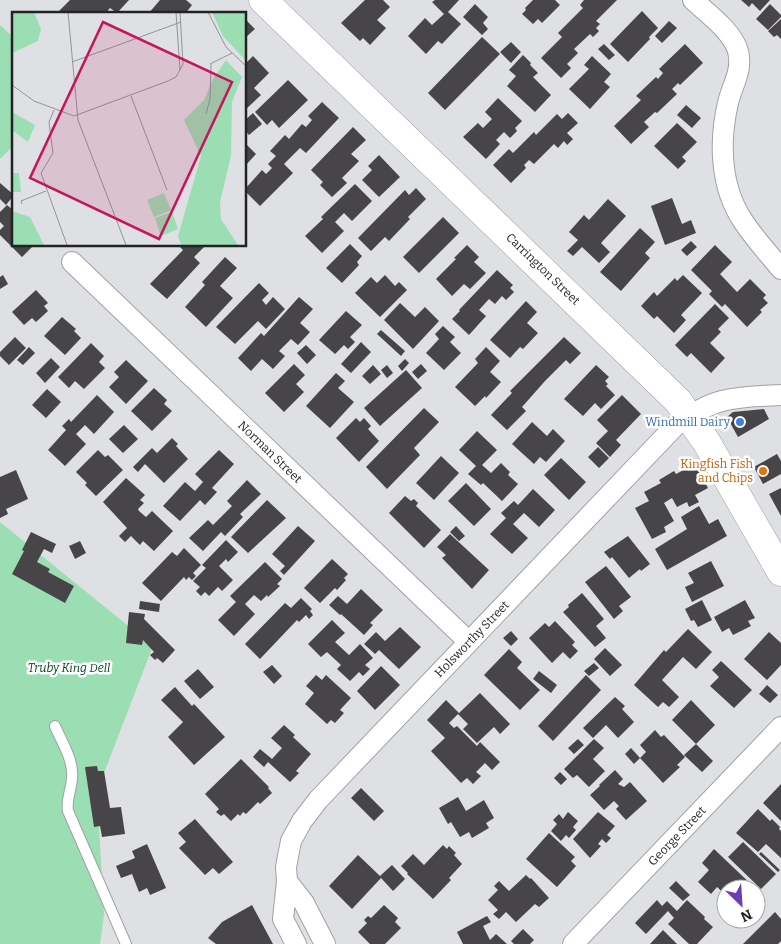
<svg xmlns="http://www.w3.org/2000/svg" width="781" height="944" viewBox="0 0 781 944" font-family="Bitter,serif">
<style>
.green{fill:#9cdeb4}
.building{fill:#474547}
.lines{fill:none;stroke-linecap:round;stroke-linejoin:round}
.lane-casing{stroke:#9fa1a4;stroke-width:12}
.street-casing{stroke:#9fa1a4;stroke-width:22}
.secondary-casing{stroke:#9fa1a4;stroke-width:29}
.lane{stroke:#fff;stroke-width:10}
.street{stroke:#fff;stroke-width:20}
.secondary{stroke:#fff;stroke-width:28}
.shop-dot{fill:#3f7fe0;stroke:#fff;stroke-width:2}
.food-dot{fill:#e8710a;stroke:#fff;stroke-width:2}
.labels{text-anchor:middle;stroke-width:5;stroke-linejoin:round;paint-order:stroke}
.street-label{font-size:12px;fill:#222324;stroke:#fff}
.shop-label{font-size:12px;fill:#366cbe;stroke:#fff;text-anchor:end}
.food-label{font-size:12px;fill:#c56008;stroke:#fff;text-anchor:end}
.park-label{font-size:12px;font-style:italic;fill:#054225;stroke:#fff}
.inset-road{fill:none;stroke:#939497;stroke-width:1}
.view{fill:#c2185b;fill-opacity:0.15;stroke:#c2185b;stroke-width:2.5}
.inset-edge{fill:none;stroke:#222324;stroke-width:2.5}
</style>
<rect width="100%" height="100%" fill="#dfe0e3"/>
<!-- green -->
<path class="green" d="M0,25l14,13v107l-14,14z
M0,522l153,124 -56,145 7,124 -4,29h-100z"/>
<!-- building -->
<path class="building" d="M70,0h59l-12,13 -7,-5 -5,6h-45l-2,-2z
M160,0h26l6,5 -7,9h-37z
M365,0h18l7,7 -13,13 9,8 -16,17 -7,-7 -3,3 -19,-18z
M435,0h24l-11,12 13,12 -19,20 -4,-3 -12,13 -18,-18 17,-18 7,7 12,-11 -12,-12z
M533,0h22l5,5 -18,18 -4,-4 -5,5 -11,-10 4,-4 -1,-2z
M584,0h33l-21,21 4,3 -4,4 3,3 -6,6 -3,-3 -16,15 4,4 -11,11 4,4 -10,10 -20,-20 21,-21 -4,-4 25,-25 -3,-3z
M741,0h29l-10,11 -8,-8 -3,4z
M475,4l13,13 -5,6 5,6 -6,6 -19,-18z
M770,4l11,11v2l-13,13 -12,-11z
M642,11l16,17 -9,9 1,2 -22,23 -18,-18z
M245,19l10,10 -10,9z
M781,19v20l-4,-4 -3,2 -6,-6z
M669,21l8,7 -15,15 -7,-7z
M482,37l18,17 -55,56 -17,-17z
M511,42l10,10 -10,11 -11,-11z
M604,44l11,11 -6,5 -11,-11z
M685,44l18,19 -23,22 -2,-2 -6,6 5,5 -20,19 -2,-1 -11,10 5,5 -18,17 -17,-18 27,-26 -5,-4 20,-19 2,2 5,-6 -4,-4z
M523,55l8,8 -1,2 8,8 -5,4 18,18 -16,17 -28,-26 9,-10 -7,-6z
M253,56l16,17 -15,15 7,7 -16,15v-46z
M592,56l19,18 -7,8 6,5 -20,22 -21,-20 20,-20 -5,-4z
M288,80l20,20 -29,28 -7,-8 -5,5 -12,-13z
M498,98l24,23 -7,7 2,3 -7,7 -6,-6 -8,8 4,4 -14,15 -23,-22 15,-14 5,5 9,-9 -7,-7z
M322,102l17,16 -33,35 -6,-5 -16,16 9,9 -33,33 -15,-15v-2l17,-19 4,4 6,-6 -4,-4 8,-8 -6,-5 15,-16 4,4 13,-15 4,3 6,-7 -4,-4z
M686,105l15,13 -9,10 -15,-13z
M253,113l9,11 -13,11 -4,-4v-11z
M568,113l10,10 -11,10 6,6 -6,6 -3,-4 -6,7 -4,-4 -20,20 -5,-4 -5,5 2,3 -15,15 -18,-18 16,-16 4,4 21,-21 2,3 21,-21 5,5z
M677,123l20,19 -15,15 4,4 -8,8 -24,-23z
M353,127l13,13 -15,14 8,7 -17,17 5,5 -15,14 -12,-12 3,-3 -12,-12z
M245,143l11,11 -11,12z
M379,155l21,22 -21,20 -17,-17 10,-10 -4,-4z
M0,183l14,12 -8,10 -6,-6z
M355,184l17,17 -20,20 -8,-8 -9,9 9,9 -22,22 -17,-17 18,-17 -2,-2z
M416,188l10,11 -18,18 2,2 -21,22 -4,-4 -14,14 -13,-13 47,-48 4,5z
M672,198l10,26 9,-4 5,13 -31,12 -14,-39z
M608,199l18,17 -25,27 9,9 -11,11 -17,-16 -9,9 -6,-5 11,-11 -9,-8 15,-17 5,5z
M7,205l7,6v34h20l-12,12 -22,-22v-5l4,-4 -4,-4v-10z
M443,217l16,16 -40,40 -16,-16z
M640,228l15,14 -10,11 5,5 -29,33 -21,-19z
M691,241l6,6 -10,9 -6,-6z
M350,244l12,12 -5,6 2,3 -17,18 -16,-15z
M178,245h28l-12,12 6,6 -33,36 -17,-15 33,-34z
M467,245l12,12 -5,5 12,11 -16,16 -6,-5 -12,12 -16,-17 20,-20 -2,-1z
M715,245l17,17 -12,12 17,18 13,-13 16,16 -3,3 5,5 -8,7 2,2 -15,15 -22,-23 -3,3 -13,-13 3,-3 -21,-21z
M225,257l12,11 -17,18 13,12 -27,29 -21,-20 20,-22 -3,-3z
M497,270l16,15 -3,3 4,4 -8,8 -4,-4 -7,8 -6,-5 -10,11 7,6 -17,19 -17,-16 8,-8 -1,-1z
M3,275l5,9 -8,5v-12z
M385,275l10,11 4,-4 8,8 -27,27 -25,-24 16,-16 6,6z
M683,275l19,18 -21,22 5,5 -12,13 -17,-17 -3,3 -13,-13 13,-14 3,4 18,-18 2,3z
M259,283l10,10 -7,7 4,5 7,-8 12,12 -19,20 -8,-8 -23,23 -19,-17z
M36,290l12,13 -4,3 4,5 -12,11 -4,-4 -8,7 -12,-13z
M299,297l14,12 -13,14 10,9 -12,13 -7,-6 -12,12 6,5 -12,13 -11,-10 -11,12 -13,-13 23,-25 3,3z
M526,301l11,11 -10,11 11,10 -15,16 -3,-2 -10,11 -20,-18z
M400,303l15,14 10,-10 14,14 -26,28 -29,-29z
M715,304l14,14 -11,11 3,3 -11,11 15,15 -14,15 -20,-20 -4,4 -12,-12z
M346,311l16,14 -12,12 5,5 -7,7 -4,-4 -9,9 -16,-14z
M62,317l14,12 -2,2 7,7 -16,17 -21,-19z
M443,326l12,11 -5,5 11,11 -17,17 -18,-17 13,-14 -4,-5z
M381,330l24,21 -4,5 -24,-22z
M15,337l11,11 -17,17 -9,-9v-4z
M564,337l17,16 -11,11 -4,-4 -21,21 -23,26 4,4 -19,19 -16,-15 21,-22 -2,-2z
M361,342l10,10 -20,21 -10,-9z
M91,343l13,13 -5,6 6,6 -21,21 -9,-8 -6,7 -11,-11z
M306,345l10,10 -9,9 -10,-11z
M29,347l6,6 -12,12 -6,-5z
M486,347l14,14 -10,11 11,10 -15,16 -1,-2 -10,10 -20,-19 23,-24 -3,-4z
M51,358l9,9 -15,16 -9,-10z
M405,359l4,4 -7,8 -4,-5z
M126,360l22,21 -22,23 -17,-17 10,-10 -5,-5z
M294,364l11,11 -9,9 8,8 -20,20 -19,-19z
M421,364l6,7 -9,8 -6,-7z
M373,365l8,9 -11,10 -8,-8z
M387,365l6,8 -6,5 -6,-8z
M596,365l13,12 -4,4 3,3 -2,2 9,9 -14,14 -6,-6 -12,13 -19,-17z
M406,370l16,18 -42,38 -16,-18z
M336,373l9,8 -7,7 16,14 -24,26 -24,-22z
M154,388l13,12 -3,4 8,7 -20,20 -21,-20z
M47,389l14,13 -15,16 -14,-13z
M97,395l17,17 -20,22 -9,-9 -9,9 10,10 -21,22 -17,-16 18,-20 -4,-4 7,-7 2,3z
M622,395l19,19 -25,26 5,5 -11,12 -14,-14 12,-12 -11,-11z
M424,408l15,14 -25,26 6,7 -33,34 -21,-22z
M764,409l5,10 -31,18 -11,-20 6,-5z
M356,418l4,4 4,-4 7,8 -3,3 11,12 -20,21 -23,-24z
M532,422l15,14 6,-7 12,12 -19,21 -6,-5 -6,7 -22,-20z
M124,425l14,14 -15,14 -14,-14z
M477,431l20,19 -15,15 9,8 10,-10 9,9 -2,3 10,9 -16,17 -19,-18 -2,2 -13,-11 8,-8 -17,-16z
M172,438l6,6 -2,2 12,13 -24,24 -19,-19 -7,8 -5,-5 19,-19 5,5z
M598,447l11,11 -10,10 -11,-11z
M98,450l7,7 3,-2 15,15 -27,26 -11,-11 2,-2 -11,-11z
M219,450l15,14 -22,24 5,4 -12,13 -5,-5 -20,21 -17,-15 22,-24 10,9 8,-9 -8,-8z
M777,454l4,7v13l-18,10 -9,-17z
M441,456l18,17 -25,27 -18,-17z
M561,458l25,24 -17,18 -25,-25z
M695,464l13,24 -13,7 4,7 -10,5 -2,-5 -10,5 -5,-9 -8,5 10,18 -10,6 2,5 -14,7 -17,-31 14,-7 -5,-9 17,-9 -2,-3 15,-9 2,3z
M16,470l12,29 -22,10 2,5 -8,4v-41z
M126,478l19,17 -5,5 4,3 -6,6 1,2 7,6 6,-6 21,20 -19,20 -11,-10 -3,4 -9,-9 -6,6 -6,-6 8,-8 -24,-26z
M247,480l14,14 -21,20 3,3 -18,19 -4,-4 -18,19 -14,-13 19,-18 5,5 19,-19 -5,-5z
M466,483l25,26 -17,17 -26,-25z
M781,488v28l-12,-22z
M533,489l22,21 -16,17 -15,-14 -11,11 15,14 -16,16 -22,-20 16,-16 -5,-5 13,-12 4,4z
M405,496l6,5 3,-2 4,4 -2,3 25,24 -17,18 -35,-35z
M267,500l19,18 -38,35 -17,-16z
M699,506l10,18 9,-5 9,17 -60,34 -12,-21 32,-20 -6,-12z
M298,526l17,15 -31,34 -4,-4 5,-5 -13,-12z
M456,526l9,10 -6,5 -9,-9z
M31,532l25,12 -4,9 -8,-4 -7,13 13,7 -2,3 26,14 -9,17 -53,-29 12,-23 -2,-1z
M450,534l39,36 -17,19 -30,-31 4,-3 -9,-8z
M628,536l22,28 -9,7 -1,-2 -11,9 -17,-21 -2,2 -6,-7z
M226,540l12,12 -10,10 -2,-3 -7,7 14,14 -11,11 -4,-4 -9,9 -4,-4 -4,4 -5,-5 4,-4 -7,-6 13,-13 -4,-3z
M80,541l6,12 -11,6 -6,-13z
M184,548l17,17 -8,8 3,3 -4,4 -3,-3 -3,3 -2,-3 -23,24 -19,-18 30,-31 5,4z
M332,559l16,15 -4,4 2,2 -9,10 -2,-2 -15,15 -16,-15z
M711,561l13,25 -32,16 -7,-15 9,-4 -6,-10z
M265,562l17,17 -5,5 3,2 -12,11 -1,-2 -6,6 -7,-6 -9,9 10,10 -21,22 -16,-16 18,-18 -6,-6z
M606,566l25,31 -12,9 4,5 -9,8 -29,-37z
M361,589l22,21 -13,13 3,2 -9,10 -23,-21 -1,1 -11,-10 9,-9 9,8z
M582,593l22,26 -8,7 10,12 -11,9 -32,-35 6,-5 -1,-2z
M301,598l11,11 -2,2 3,4 -4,4 -3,-4 -7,7 -2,-2 -37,39 -15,-15 40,-41 6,5z
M702,600l10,20 -14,7 -4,-7 -3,1 -6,-12z
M745,600l10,18 -7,3 3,5 -18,9 -4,-7 -7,4 -8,-15z
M140,601l20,3 -1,8 -20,-3z
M129,612l16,2 -1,5 31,31 -12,13 -6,-5 -2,2 -5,-5 4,-3 -11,-12 -1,5 -16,-2z
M332,620l13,13 -10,9 14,13 11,-11 13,14 -8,7 5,4 -7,7 -4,-4 -9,9 -13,-12 4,-4 -14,-13 -6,5 -13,-13z
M555,621l20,21 -3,3 6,6 -8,8 -7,-7 -11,11 -23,-25 16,-15 4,4z
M400,627l21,20 -22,22 -20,-19 -4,4 -11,-10 12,-12 9,9z
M688,629l24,23 -16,17 -13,-12 -21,23 17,17 -10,10 -6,-5 -5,5 -24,-22 30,-35 2,2z
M511,631l7,8 -7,7 -8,-8z
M769,632l12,11v22l-14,15 -23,-21z
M605,648l17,17 -12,11 -16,-17z
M509,649l13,13 -5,6 23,22 -20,20 -36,-35z
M721,661l31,29 -18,18 -24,-22 9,-9 -7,-7z
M594,663l5,5 -10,8 -5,-5z
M272,665l10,11 -8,8 -11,-12z
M381,666l19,19 -25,25 -18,-19z
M198,669l16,18 -14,12 -16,-18z
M539,671l18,14 -6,8 -18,-14z
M316,675l6,5 4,-5 25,23 -11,12 4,3 -9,10 -4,-3 -4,4 -22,-20 9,-11 -8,-7z
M586,675l15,15 -48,51 -15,-15z
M767,685l11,10 -8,8 -11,-9z
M175,687l17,19 2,-2 31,33 -31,28 -26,-28 15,-15 -22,-22z
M480,693l30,31 -10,10 -6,-7 -17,16 -14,-14 5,-5 -10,-10z
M615,697l10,9 -3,3 12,13 -16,16 -12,-13 -13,13 -10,-10z
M446,700l13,13 -10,10 5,5 3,-2 20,20 3,-4 20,20 -8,8 -7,-7 -9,9 5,4 -8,8 -6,-6 -6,5 -30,-32 14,-13 -18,-18z
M691,700l24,25 -19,19 -24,-24z
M284,725l11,10 -2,2 18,17 -15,17 3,2 -9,9 -22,-20 -4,5 -11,-10 7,-8 12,10 10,-11 -11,-10z
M655,730l6,7 3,-2 21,22 -8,8 3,2 -17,16 -23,-25 -6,6 -9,-10 6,-6 9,10 6,-6 -6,-7z
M578,739l6,6 -10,9 -6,-6z
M594,739l10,9 -11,11 12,12 -16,16 -12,-12 -4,3 -9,-9z
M696,744l17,17 -11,11 -18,-17z
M241,759l28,28 -1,1 4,5 -12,11 -2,-2 -12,12 -3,-2 -3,4 -2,-2 -7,7 -7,-7 -3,2 -5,-4 3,-3 -14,-15z
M97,766l1,5h6l6,37 11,-1 4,27 -23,3 -2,-11 -6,1 -9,-60z
M615,770l8,9 -5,5 6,3 6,-5 17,19 -21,19 -10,-11 3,-3 -5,-5 -10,9 -14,-15 10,-9 -1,-1z
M560,772l7,7 -6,6 -7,-7z
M781,784v37l-18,-18z
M361,788l23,23 -10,10 -23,-23z
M458,797l8,14 18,-11 10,18 -8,5 3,5 -17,10 -3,-6 -9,5 -9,-15 -3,2 -9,-16z
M758,809l12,12 2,-2 8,8 -1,2 2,2v27l-15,-14 -8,8 -22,-19z
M568,812l10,9 -5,6 3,3 -7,8 -3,-3 -5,6 -10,-10 6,-7 -4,-4 6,-6 4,5z
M598,812l17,14 -8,9 4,3 -5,5 -4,-4 -4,5 3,2 -11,12 -17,-19z
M195,819l38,43 -14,12 -6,-6 -8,7 -26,-27 7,-6 -8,-9z
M549,833l26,24 -4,4 5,5 -19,21 -31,-28z
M743,842l33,32 -15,15 -33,-32z
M147,844l19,44 -16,7 -3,-7 -8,4 -7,-18 -11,4 -5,-12 19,-8 -3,-7z
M443,845l4,4 2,-3 7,7 -2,2 8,9 -13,14 2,2 -18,19 -26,-25 1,-1 -7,-7 12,-12 11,11z
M714,849l40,38 -2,2h-26v6l-9,-8 -6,7 -13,-12 11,-12 -7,-7z
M761,852l19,18 -2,2 -19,-18z
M358,855l22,21 12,-11 13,14 -12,12 -12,-13 -29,31 -23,-23z
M526,875l4,4 1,-1 18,20 -10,9 -4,-3 -19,18 -10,-10 -7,7 -6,-5 5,-4 -10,-10 10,-10 -4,-4 5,-5 10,10z
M676,881l14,14 -7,6 -14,-13z
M657,900l5,6 5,-5 10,10 10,-11 18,17 -1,2 9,8 -16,17h-8l-21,-20 6,-6 -6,-7 -22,23 -11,-11z
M252,905l21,39h-57l-8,-6 14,-16z
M384,905l14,13 -3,4 6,6 -16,16h-15l-12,-12 9,-9 -3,-3 4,-4 3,2z
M775,912l6,7v22l-3,3h-35z
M487,916l4,6 -8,4 7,14 6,-6 11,10h-44l-6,-12z
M523,929l11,11 -4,4h-16l-3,-3z
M663,930l14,14h-27z"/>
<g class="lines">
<!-- lane casing -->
<g class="lane-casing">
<path id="lane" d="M55,726c7,17 19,34 17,53 -1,12 -6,20 -4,32l58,133"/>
</g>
<!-- street casing -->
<g class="street-casing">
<path id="street" d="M693,0c15,14 39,31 45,51 5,20 -6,34 -10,52 -9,38 -8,84 15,118 11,17 25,32 38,48
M72,262l397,380
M287,881l17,22 21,41
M296,944l-13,-25 4,-38 -1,-14 5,-26 11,-20 16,-21 359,-376c14,-9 29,-19 45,-23 19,-5 40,-5 59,-6
M573,944l208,-217"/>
</g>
<!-- secondary casing -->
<g class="secondary-casing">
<path id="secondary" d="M263,0l415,401 29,42 74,129"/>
</g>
<!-- lane -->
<use href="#lane" class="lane"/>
<!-- street -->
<use href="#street" class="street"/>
<!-- secondary -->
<use href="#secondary" class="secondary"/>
</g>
<!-- markers -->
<circle class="shop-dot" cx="740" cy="422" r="5"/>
<circle class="food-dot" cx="763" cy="471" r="5"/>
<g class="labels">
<!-- street labels -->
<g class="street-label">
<text transform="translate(543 269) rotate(44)" y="4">Carrington Street</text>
<text transform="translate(270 452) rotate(44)" y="4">Norman Street</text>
<text transform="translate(472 639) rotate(-46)" y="4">Holsworthy Street</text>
<text transform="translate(677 836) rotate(-46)" y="4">George Street</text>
</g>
<!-- shop labels -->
<g class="shop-label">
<text x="730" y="426">Windmill Dairy</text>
</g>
<!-- food labels -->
<g class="food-label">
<text x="753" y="468">Kingfish Fish<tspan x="753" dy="14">and Chips</tspan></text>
</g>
<!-- park labels -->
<g class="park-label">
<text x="69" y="672">Truby King Dell</text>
</g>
</g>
<!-- overview -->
<g transform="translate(12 12)">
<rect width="234" height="234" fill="#dfe0e3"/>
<path d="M1,0h21l7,17 -3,12 -26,12zM200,0h34v49l-23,-25zM214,48l16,17 -10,25 -1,54 -11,46 1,17 17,26h-57l-3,-9 23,-80 -17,-36 20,-20 9,-21zM0,100l23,13 -7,17 -16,-12zM0,161h7l2,19h-9zM152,181l7,17 -17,7 -7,-17zM0,199l18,6 14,28h-32zM160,200l6,17 -17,7 -6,-18z" fill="#9cdeb4"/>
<path class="inset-road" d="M56,0l10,108 48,125M164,0l4,58M196,0l18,35 20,19M60,50l109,-40M198,52l22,-11M0,73l22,16 40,15 94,-35 8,-4 7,-13 -3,-52M119,84l36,94M42,98l-5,12 4,31 -12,20 26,72M194,102l4,-15 1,-35M10,192l-1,-3 25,-10"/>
<path class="view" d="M91,10l129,60 -73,157 -129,-61z"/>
<rect width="234" height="234" class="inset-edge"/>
</g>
<!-- north arrow -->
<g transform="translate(741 904) rotate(155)"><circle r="24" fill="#ffffff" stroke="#a7a7a7"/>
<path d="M0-4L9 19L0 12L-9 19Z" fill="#6c3db5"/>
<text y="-8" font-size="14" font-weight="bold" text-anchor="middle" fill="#222324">N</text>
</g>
</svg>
